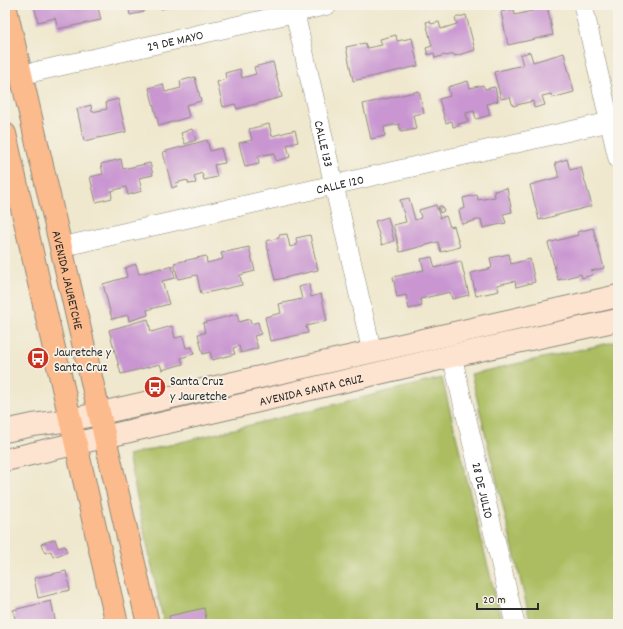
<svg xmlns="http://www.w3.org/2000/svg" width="623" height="629" viewBox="0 0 623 629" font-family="Dekko,sans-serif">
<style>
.green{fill:#abbd61;stroke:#6b7446}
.building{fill:#c996d1}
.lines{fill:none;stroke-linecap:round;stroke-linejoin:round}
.street-casing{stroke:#8d8a7c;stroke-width:20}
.secondary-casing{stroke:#8d8a7c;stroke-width:24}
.primary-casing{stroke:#8d8a7c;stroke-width:24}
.street{stroke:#fff;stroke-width:19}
.secondary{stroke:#fde4d1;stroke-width:22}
.primary{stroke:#fbbb8d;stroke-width:22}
.labels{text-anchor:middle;stroke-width:3.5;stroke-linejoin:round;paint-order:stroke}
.street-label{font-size:13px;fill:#2b2b2b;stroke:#f7f3e8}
.poi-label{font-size:13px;fill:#2b2b2b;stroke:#f7f3e8;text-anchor:start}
</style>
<rect width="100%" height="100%" fill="#f7f3e8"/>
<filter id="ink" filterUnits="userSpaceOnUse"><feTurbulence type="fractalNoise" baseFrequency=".025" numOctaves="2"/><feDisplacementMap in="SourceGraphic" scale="8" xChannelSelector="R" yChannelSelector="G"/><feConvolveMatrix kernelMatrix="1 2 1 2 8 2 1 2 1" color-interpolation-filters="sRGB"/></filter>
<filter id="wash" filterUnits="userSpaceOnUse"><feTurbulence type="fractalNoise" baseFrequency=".012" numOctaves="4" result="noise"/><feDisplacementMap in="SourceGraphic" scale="16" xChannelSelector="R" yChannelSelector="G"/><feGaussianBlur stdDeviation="0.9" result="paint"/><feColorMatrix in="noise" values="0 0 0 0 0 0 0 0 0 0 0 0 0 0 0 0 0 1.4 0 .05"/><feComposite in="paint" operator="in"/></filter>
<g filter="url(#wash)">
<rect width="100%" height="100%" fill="#efe8ce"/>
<!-- green -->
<path class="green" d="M618,341v283h-87l-60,-250z
M442,378l60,246h-338l-36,-169z"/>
<g id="blocks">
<!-- building -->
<path class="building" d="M34,5h75v1l-11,2 3,12 -43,9 -3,-11 -17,4z
M128,5h22v1l-7,1 1,5 -14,3z
M160,5h14v1l-13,3z
M531,5h16l6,30 -45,10 -7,-33 13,-3 1,6 17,-4z
M466,15l9,35 -20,6 -1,-2 -8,2 -1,-1 -10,3 -1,-5 -6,2 -2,-7 6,-2 -6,-24 4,-1 1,3 8,-2 2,7 16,-5 -2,-6z
M396,35l1,6 15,-3 6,28 -65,15 -7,-34 19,-4 2,5 15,-3 -2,-6z
M530,52l3,10 31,-9 10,39 -22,6 -1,-4 -9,2 3,9 -11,3 -1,-7 -20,5 -3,-9 -9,2 -7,-27 29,-7 -3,-10z
M273,62l9,35 -45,12 -2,-5 -12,3 -6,-25 9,-3 -1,-6 15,-4 2,9 14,-4 -2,-7z
M195,77l6,24 -15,4 3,12 -30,9 -10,-38 14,-4 2,8 16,-4 -1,-7z
M468,81l2,7 13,-3 2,4 10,-2 3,14 -11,3 3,11 -14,4 -2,-8 -8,2 2,9 -10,2 1,2 -6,1 -1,-6 -6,2 -7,-24 11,-3 -2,-9z
M419,91l5,22 -11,2 3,14 -15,3 -2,-8 -15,3 1,9 -14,3 -8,-35z
M118,99l8,33 -42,9 -7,-32 14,-4 1,7 15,-3 -1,-7z
M269,124l3,12 23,-6 3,12 -11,3 3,12 -14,4 -2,-8 -16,3 1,8 -14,3 -6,-24 13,-3 -3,-11z
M192,129l4,11 -11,4 -4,-11z
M207,140l3,11 11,-3 4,15 -11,2 3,12 -13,3 -2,-7 -8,3 2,7 -7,1 -2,-4 -11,3 1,3 -5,2 -9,-36z
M121,159l2,10 27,-6 3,12 -14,3 3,13 -14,4 -2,-8 -15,4 1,7 -16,4 -6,-25 13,-3 -2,-10z
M567,159l3,11 11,-3 11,39 -53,14 -9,-35 29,-8 -4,-14z
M507,188l5,24 -9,2 3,9 -23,5 -2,-9 -19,5 -3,-14 6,-2 -2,-10 14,-3 1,5 17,-3 -1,-6z
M409,198l6,22 6,-2 -2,-8 17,-5 4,13 6,-2 4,11 4,-1 6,21 -19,5 -3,-10 -38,10 -7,-27 13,-3 -6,-22z
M442,206l2,5 -4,2 -2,-6z
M388,217l6,24 -12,4 -7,-24z
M593,228l11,40 -13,3 1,4 -10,3 -1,-4 -23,6 -10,-37 30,-8 -1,-3z
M287,234l3,13 7,-2 -1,-7 14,-3 8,35 -43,10 -9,-39 13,-3v-3z
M249,247l6,24 -15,4 2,10 -41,9 -4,-19 -19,4 -4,-16 32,-7 1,7 16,-4 -2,-6z
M509,254l2,10 19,-5 5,23 -19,5 -1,-6 -18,4 2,6 -23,5 -5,-23 21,-5 -2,-10z
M432,257l3,11 26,-7 8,34 -17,4 -2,-7 -30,7 2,7 -13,3 -3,-14 -9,2 -4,-20 31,-7 -3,-11z
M136,264l3,10 22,-6 1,1 10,-3 3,12 -13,3 7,23 -22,6 1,5 -19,6 -1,-6 -16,4 -9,-35 24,-7 -2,-9z
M309,284l2,13 10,-3 6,27 -21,5 2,7 -38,8 -5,-24 16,-4 -2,-9 23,-5 -3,-12z
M237,314l2,8 11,-3 1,5 7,-2 3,12 -7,2 4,12 -17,5 -2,-7 -6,2 2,6 -23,6 -2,-8 -7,2 -5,-20 7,-1 -2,-10z
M148,319l3,13 21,-6 3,12 8,-2 3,12 6,-1 2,7 -13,4 2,6 -21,6 -2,-6 -39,10 -12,-44z
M55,539l3,9 7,-2 2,6 -14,5 -2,-6 -6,2 -4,-9z
M66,571l4,19 -32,8 -4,-20z
M51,601l5,23h-35l-1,-3 -4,1 -3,-12z
M204,608l3,16h-37l-1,-8z"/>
</g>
</g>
<g filter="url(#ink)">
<use href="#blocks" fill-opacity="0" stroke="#8d8a7c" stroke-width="1"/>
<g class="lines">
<!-- street casing -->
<g class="street-casing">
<g id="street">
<path id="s1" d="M293,5l79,347"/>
<path d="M583,5l35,154"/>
<path id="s2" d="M21,75l307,-70"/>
<path id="s3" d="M61,247l557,-127"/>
<path id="s4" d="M452,356l63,268"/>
</g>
</g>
<!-- secondary casing -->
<g class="secondary-casing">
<g id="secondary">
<path d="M5,431l28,-6 37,-5 548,-124"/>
<path id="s5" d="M5,460l447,-104 166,-36"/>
</g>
</g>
<!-- primary casing -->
<g class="primary-casing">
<g id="primary">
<path id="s6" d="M5,5l143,619"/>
<path d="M5,134l112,490"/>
</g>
</g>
<!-- street -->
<use href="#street" class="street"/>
<!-- secondary -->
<use href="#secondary" class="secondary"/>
<!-- primary -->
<use href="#primary" class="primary"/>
</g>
</g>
<!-- icons -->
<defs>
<g id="bus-disc" transform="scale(1.15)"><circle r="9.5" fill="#c8321e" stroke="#f7f3e8"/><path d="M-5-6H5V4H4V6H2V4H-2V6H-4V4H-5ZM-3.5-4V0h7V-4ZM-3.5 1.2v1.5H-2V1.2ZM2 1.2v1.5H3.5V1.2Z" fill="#fff"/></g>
</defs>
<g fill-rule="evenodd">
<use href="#bus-disc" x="38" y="358"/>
<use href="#bus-disc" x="155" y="387"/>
</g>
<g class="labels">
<!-- street labels -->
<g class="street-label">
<text dy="5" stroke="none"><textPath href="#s2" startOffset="158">29 DE MAYO</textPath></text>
<text dy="5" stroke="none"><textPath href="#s1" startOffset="142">CALLE 133</textPath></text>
<text dy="5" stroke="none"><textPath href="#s3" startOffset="286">CALLE 120</textPath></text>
<text dy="5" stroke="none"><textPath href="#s6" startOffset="282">AVENIDA JAURETCHE</textPath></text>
<text dy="5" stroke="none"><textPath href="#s5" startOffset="314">AVENIDA SANTA CRUZ</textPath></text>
<text dy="5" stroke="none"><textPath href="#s4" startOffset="138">28 DE JULIO</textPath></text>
</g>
<!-- poi labels -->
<g class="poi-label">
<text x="54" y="356">Jauretche y<tspan x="54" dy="15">Santa Cruz</tspan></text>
<text x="170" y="385">Santa Cruz<tspan x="170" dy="15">y Jauretche</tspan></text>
</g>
</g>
<!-- margin -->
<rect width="623" height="629" fill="none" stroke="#f7f3e8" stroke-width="20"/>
<!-- scale -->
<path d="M477 603v6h61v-6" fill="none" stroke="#2b2b2b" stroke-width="2"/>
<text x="483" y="603" font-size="12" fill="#2b2b2b" stroke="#f7f3e8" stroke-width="3" paint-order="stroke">20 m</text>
</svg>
